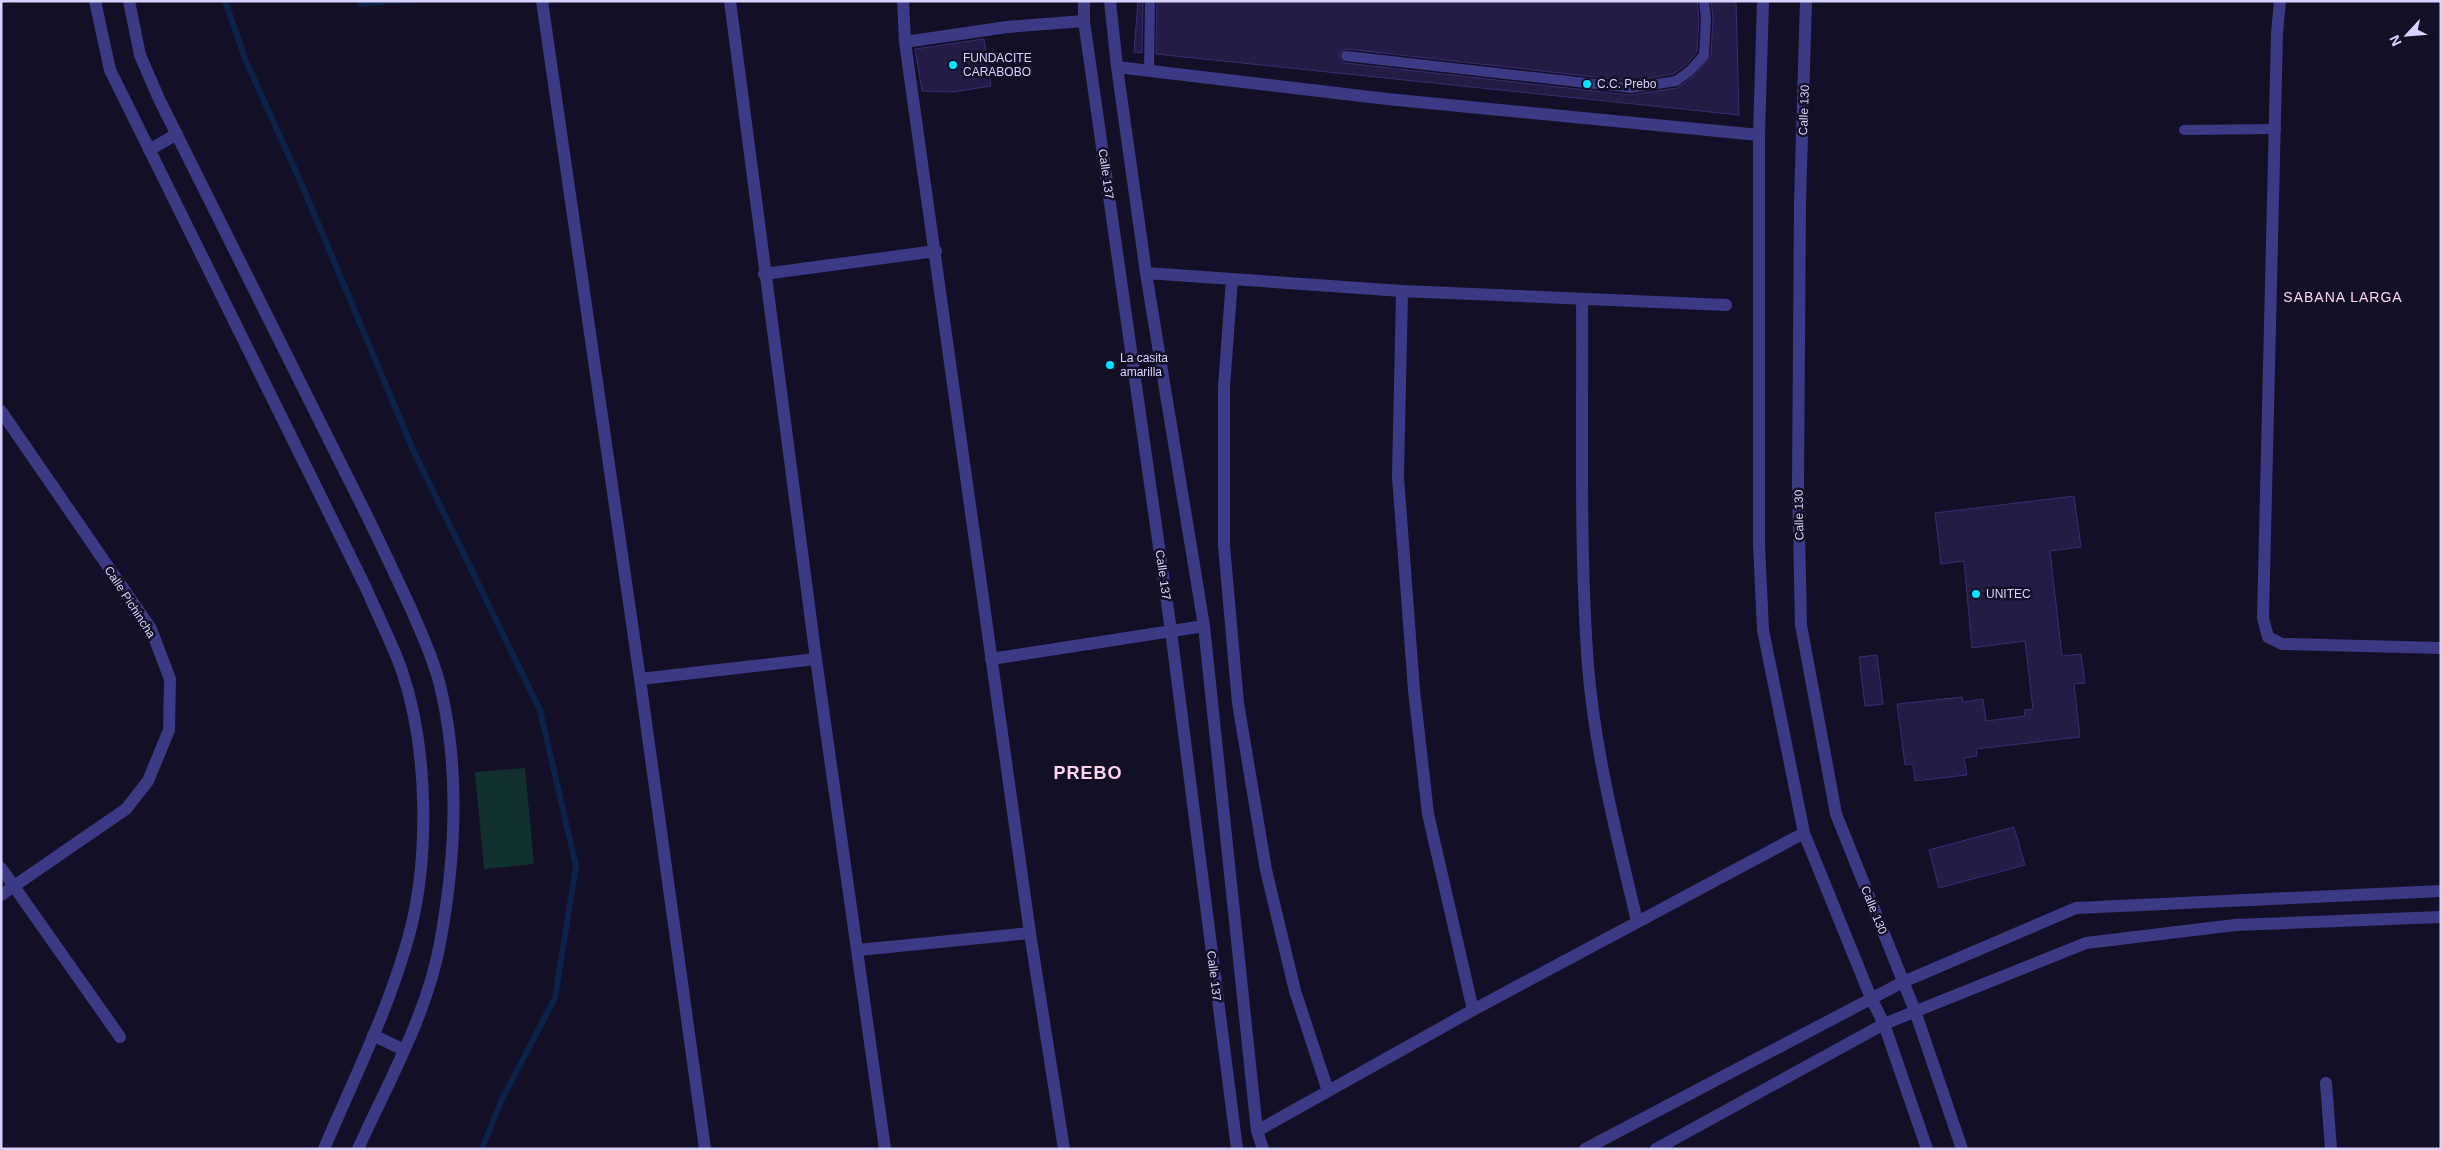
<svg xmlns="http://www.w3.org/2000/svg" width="2442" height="1150" viewBox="0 0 2442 1150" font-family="Arial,sans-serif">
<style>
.green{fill:#12302f}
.water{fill:#0c2248}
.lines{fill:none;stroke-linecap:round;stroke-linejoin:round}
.stream{stroke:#0c2248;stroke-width:6}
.building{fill:#241b47;stroke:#3b2d73}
.service{stroke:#3d3a85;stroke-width:10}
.minor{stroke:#3d3a85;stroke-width:12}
.tertiary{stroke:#3d3a85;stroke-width:12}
.poi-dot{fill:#00e5ff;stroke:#130f26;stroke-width:2}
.labels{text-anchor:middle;stroke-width:5;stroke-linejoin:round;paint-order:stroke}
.poi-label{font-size:12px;fill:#d9d4ff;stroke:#130f26;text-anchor:start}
.street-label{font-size:12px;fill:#d9d4ff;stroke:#130f26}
.neighbourhood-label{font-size:14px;letter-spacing:1px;fill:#ffd6f0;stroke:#130f26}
.district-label{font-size:18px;font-weight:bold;letter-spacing:1px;fill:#ffd6f0;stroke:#130f26}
</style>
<rect width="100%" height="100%" fill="#130f26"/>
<!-- green -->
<path class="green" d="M525,768l9,96 -50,5 -9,-97z"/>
<!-- water -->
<path class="water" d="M357,1h74l-73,6z"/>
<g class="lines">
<!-- stream -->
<path class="stream" d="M225,1l21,60 56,124 112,267 126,258 36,156 -21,132 -54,103 -19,48"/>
</g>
<!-- building -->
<path class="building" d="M1138,1h5l-1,52 -8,-1z
M1157,1h540l2,17 -2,34 -12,14 -12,8 -42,7 -284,-32 -4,1 -4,5 1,4 5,4 285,32 47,-7 17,-12 17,-21 2,-37 -2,-17h25l3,114 -583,-61z
M984,39l7,47 -38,6 -31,-1 -7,-42z
M2074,496l7,51 -31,4 12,105 19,-2 4,29 -11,1 6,53 -104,12 1,7 -13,2 3,17 -52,6 -2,-17 -8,1 -8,-61 65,-7 1,5 20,-3 3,22 39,-5 -1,-6 9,-1 -8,-68 -53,7 -8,-87 -23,3 -6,-51z
M1877,655l6,49 -18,2 -6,-49z
M2014,827l11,38 -86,23 -10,-38z"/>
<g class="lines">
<!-- service -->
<path class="service" d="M1346,56l285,32 45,-7 14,-10 14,-16 2,-37 -2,-17
M1149,71l1,-70
M2184,130l92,-1"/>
<!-- minor -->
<path class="minor" d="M542,1l98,678 65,470
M730,1l86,658 69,490
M903,1l2,41 125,891 34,216
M1084,1v20l87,610 66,518
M1110,1l7,66 29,206 58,353 53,505 6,18
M1763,1l-4,134v410l4,85 41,203 67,165 13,26 43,125
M1806,1l-6,201 -2,283 3,140 35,189 79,197 47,138
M2280,1l-3,32 -14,585 5,19 14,7 159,4
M905,42l102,-15 77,-6
M1117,67l270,32 372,36
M1146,273l256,18 324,14
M764,274l172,-23
M1232,279l-8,108v159l14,157 28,167 29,121 33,100
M1402,291l-4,186 16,213 14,124 45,196
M1582,299c1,122 -3,245 6,367 7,86 29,171 49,255
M1,411l150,218 19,50 -1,51 -21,51 -22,28 -125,86
M991,659l213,-33
M640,679l176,-20
M1,868l119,169
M858,950l172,-17
M2326,1083l5,66
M1257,1131l216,-121 331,-177"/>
<!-- tertiary -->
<path class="tertiary" d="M95,1l15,69 256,518c11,26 25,53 35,80 28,81 30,199 4,281 -20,68 -53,134 -81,200
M129,1l11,54 19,44c61,122 122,244 183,367 24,47 47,95 69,143 12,28 25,56 31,85 18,81 13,168 -2,249 -12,69 -53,142 -82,206
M149,150l28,-16
M373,1035l31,15
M1585,1149l318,-167 173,-74 365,-17
M1656,1149l228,-125 202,-81 149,-18 206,-8"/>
</g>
<!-- markers -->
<g class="poi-dot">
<circle cx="953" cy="65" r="5"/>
<circle cx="1587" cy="84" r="5"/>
<circle cx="1110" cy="365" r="5"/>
<circle cx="1976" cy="594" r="5"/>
</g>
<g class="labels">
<!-- poi labels -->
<g class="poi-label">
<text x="963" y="62">FUNDACITE<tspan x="963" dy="14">CARABOBO</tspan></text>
<text x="1597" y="88">C.C. Prebo</text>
<text x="1120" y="362">La casita<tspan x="1120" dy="14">amarilla</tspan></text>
<text x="1986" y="598">UNITEC</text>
</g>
<!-- street labels -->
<g class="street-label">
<text transform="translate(1804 110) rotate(-88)" y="4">Calle 130</text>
<text transform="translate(1106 174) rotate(82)" y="4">Calle 137</text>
<text transform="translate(1799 515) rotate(-91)" y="4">Calle 130</text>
<text transform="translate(1163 575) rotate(82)" y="4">Calle 137</text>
<text transform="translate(130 602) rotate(57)" y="4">Calle Pichincha</text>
<text transform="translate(1874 910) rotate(68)" y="4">Calle 130</text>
<text transform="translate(1214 976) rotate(83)" y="4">Calle 137</text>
</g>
<!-- neighbourhood labels -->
<g class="neighbourhood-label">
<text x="2343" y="302">SABANA LARGA</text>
</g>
<!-- district labels -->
<g class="district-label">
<text x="1088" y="779">PREBO</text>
</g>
</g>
<!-- border -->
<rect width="2442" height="1150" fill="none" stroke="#d9d4ff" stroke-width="5"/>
<!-- north arrow -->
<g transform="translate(2407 35) rotate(244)" stroke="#130f26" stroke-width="4" paint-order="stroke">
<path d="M0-4L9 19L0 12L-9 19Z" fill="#d9d4ff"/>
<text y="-8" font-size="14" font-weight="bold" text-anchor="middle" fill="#d9d4ff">N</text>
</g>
</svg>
